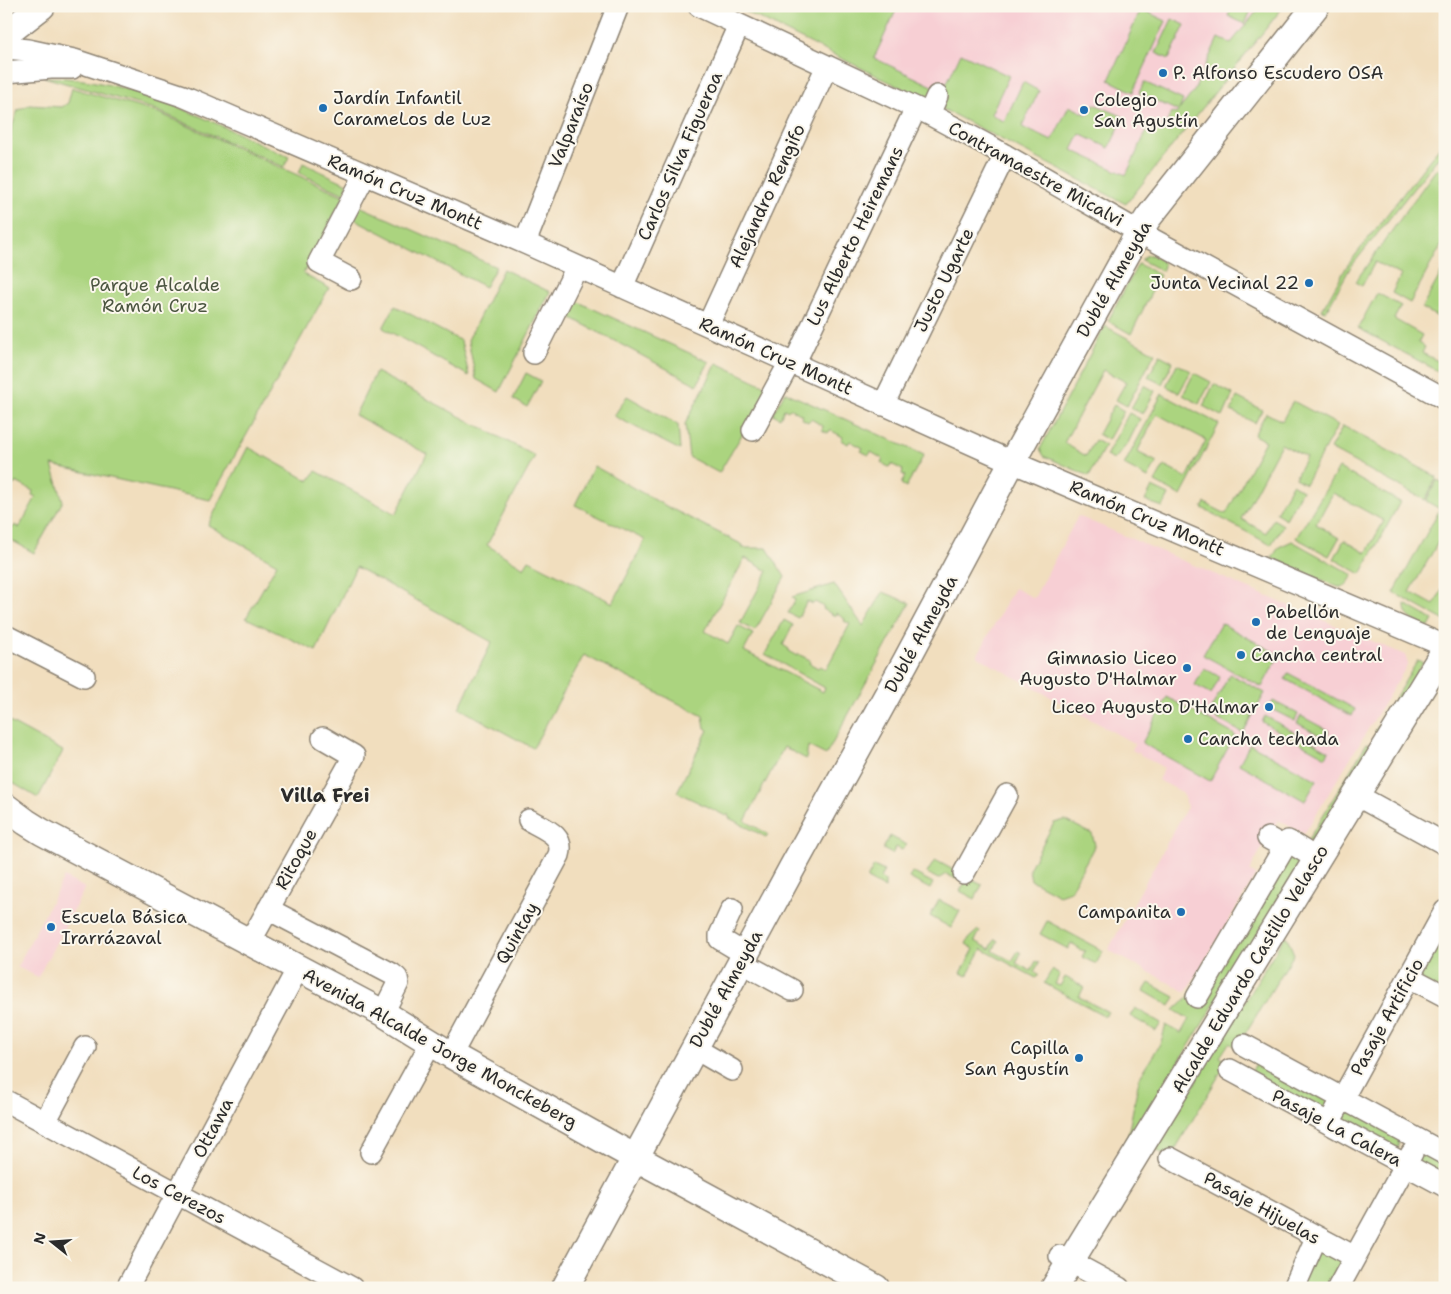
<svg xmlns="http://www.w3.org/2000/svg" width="1451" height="1294" viewBox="0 0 1451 1294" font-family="'Shantell Sans',sans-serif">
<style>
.built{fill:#f7cfd4}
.green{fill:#abd47f;stroke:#6b8055}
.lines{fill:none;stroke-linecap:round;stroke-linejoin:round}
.minor-casing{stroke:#8e8474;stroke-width:24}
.major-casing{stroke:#8e8474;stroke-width:29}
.minor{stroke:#fff;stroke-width:21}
.major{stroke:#fff;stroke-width:26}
.poi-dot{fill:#1f6fb2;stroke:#fbf7ec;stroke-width:2}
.labels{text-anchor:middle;stroke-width:4;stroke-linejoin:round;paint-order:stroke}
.poi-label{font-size:18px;fill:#2b2b2b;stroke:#fbf7ec;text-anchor:start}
.street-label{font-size:18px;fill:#2b2b2b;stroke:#fbf7ec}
.park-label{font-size:18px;fill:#4b5540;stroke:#fbf7ec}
.neighbourhood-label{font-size:19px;font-weight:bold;fill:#2b2b2b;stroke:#fbf7ec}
</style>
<rect width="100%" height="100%" fill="#fbf7ec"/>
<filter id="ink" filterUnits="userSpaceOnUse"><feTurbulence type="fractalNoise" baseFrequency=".02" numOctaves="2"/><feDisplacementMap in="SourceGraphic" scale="10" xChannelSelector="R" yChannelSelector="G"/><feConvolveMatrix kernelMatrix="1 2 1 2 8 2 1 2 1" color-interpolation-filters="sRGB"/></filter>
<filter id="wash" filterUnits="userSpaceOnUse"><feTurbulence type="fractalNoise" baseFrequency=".0096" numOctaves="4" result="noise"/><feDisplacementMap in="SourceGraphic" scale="20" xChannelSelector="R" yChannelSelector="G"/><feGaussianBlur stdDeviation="1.12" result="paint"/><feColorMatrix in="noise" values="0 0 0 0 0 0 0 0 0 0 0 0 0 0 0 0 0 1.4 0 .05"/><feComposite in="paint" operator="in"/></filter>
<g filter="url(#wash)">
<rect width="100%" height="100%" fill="#f1debe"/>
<!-- built -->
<path class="built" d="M749,6h536l-157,195z
M1078,516l327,139 3,9 -104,170 -26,-14 -29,51 7,4 -70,117 -78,-42 79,-143 -5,-15 -24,-12 6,-12 -32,-18 3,-6 -158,-88 37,-68 20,10z
M64,877l21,11 -47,89 -21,-10z"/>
<!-- green -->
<path class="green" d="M734,6h164l-24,52 69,33 18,-38 48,23 -18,38 13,8 19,-40 16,9 -17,36 30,14 17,-35 19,9 6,-11 30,13 -15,31 -29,-14 -8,16 54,25 24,-51 13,6 9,-18 4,2 2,-3 -39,-18 5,-11 39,18 -4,10 15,-19 24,-53 13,5 30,-37h23l-158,198 -216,-112z
M1232,6h21l-8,18 -17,-8z
M1141,9l25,12 -33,71 -24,-12z
M1172,19l13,6 -16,34 -13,-6z
M44,77c87,0 167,45 245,80l-5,10 -130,-58z
M72,88l87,25 185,83 -41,78 26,14 -119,212 -158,-35 11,36 -29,52 -28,-16v-12l7,3 2,-3 4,3 17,-31 -4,-2 1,-4 -17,-9 -2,3 -6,-4 2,-2 -4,-2v-327l4,-5 1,-15 7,-20 11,-5 33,2 6,-4z
M1441,145l4,4 -95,119 -24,43 -4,-1 25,-44z
M303,163l40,19 4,2v3l-3,7 -45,-21z
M1437,168l7,4 -5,9 6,4v53l-35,65 -18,-10 9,-18 -26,-13 -13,24 -7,-4z
M355,204l141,63 -11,20 -136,-71z
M1147,255h5l11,7 1,4 -2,5 -21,-11z
M1138,264l22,11 -29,59 -23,-13z
M1445,266v55l-23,-13z
M503,269l47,23 -51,100 -23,-13 -8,-39z
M1377,293l24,13 -7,13 28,16 -4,8 7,4 -3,6 18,9 3,-5 2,1v17l-87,-47z
M574,300l135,62 -12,23 -131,-70z
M395,306l66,35 8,35 -86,-48z
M1105,326l50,27 -28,53 -11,-6 10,-18 -23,-12 -39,73 22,13 9,-16 10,6 -16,30 -45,-20 -4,-7z
M1160,355l13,7 -11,22 -14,-7z
M717,363l53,25 -51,85 -30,-16 -4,-33z
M1177,364l14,7 -12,22 -13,-7z
M376,372l159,84 -48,89 37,23 5,-8 84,43 32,-63 -70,-35 19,-39 70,39 79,40 -1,3h25l18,29 -30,54 -15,-8 28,-52 -23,-13 -40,73 23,13 10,-18 15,8 -9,17 79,41 2,-4 -60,-34 19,-34 9,5 -10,20 6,4 -1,2 9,5 1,-2 12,6 -1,3 9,5 2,-2 6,3 24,-45 -6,-3 1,-2 -9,-6 -1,3 -12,-7 1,-2 -9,-5 -2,2 -6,-3 -9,17 -10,-5 7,-13 -3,-3 42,-13 29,42 20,-34 27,11 -84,152 -18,-9 -2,13 -22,-12 -39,74 23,13 -2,3 -37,-19 -1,-4 -2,2 -49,-24 31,-62 -3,-2 -2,-12 -119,-61 -51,93 -74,-40 33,-66 -136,-75 -40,84 -70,-33 31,-54 -69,-39 40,-78 61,34 7,-10 80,43 31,-60 -72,-39z
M526,373l15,8 -14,26 -14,-8z
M1194,373l17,9 -12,22 -16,-9z
M1214,384l19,10 -10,23 -20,-11z
M1144,385l11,6 -12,23 -12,-6z
M785,392l139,63 -18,32 -5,-3 4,-8 -3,-2 1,-4 -12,-6 -2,3 -8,-4 2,-4 -12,-7 -2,3 -8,-4 2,-3 -13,-7 -2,3 -7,-4 2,-3 -13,-7 -2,3 -6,-3 1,-4 -12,-7 -3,3 -7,-4 1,-3 -12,-7 -2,3 -4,-2 -4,9 -7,-4z
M1162,394l57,30 -38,72 -26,-14 9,-16 23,12 19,-38 -49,-26 -20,38 20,10 -9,16 -24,-13z
M627,396l51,29 2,25 -66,-34z
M1237,397l25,13 -7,13 -24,-12z
M1293,401l45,24 -33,59 -10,-6 11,-21 -25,-13 -40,75 25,14 7,-14 10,6 -12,20 -69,-37 3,-5 21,11 39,-73 -11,-6 12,-22 16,8z
M1114,405l10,6 -16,29 -10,-6z
M1129,413l11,6 -12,24 -14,17 -8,-4z
M1343,426l94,51 -12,23 -95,-51z
M1339,468l61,34 -39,72 -27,-15 10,-19 22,13 18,-32 -51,-28 -17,31 23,14 -10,18 -33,-18z
M1437,480l8,4v46l-35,62 24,13 8,-15 3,2v29l-51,-28 46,-84 -14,-8z
M1292,484l10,6 -16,29 -10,-6z
M1152,487l17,8 -6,12 -18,-6z
M1292,541l61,34c-4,6 -6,13 -15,12l-66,-29 7,-11z
M1405,604l28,16 -4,7c-12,-5 -25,-8 -24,-23z
M1221,623l58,32 -17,32 -59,-32z
M1418,660l5,3 -44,71 -4,-3z
M1204,668l16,9 -9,17 -16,-9z
M1288,673l67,36 -3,7 -67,-37z
M1230,674l35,19 -22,40 -35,-19z
M1167,697l68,38 -25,46 -68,-38z
M1273,701l25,13 -3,7 -26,-13z
M1265,716l64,35 -3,6 -64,-35z
M1301,716l28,15 -4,7 -28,-15z
M6,720l57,31 -25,47 -32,-19z
M1367,743l5,3 -59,97 -5,-3z
M1250,744l67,36 -12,21 -66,-37z
M1065,820l27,14 3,11 -25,46 -11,4 -28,-15 -2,-11 25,-46z
M890,836l17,9 -5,5 -6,-3 -4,7 -9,-5z
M1289,849l15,9 -179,292 14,-71 22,-37 5,-17 15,8 8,-14 -15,-9 15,-14z
M935,860l24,13 -3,6 -10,-5 -8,5 -11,-6z
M874,866l10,5 -4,7 5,3v8l-18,-10z
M912,872l21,11 -3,6 -21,-11z
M968,878l14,7 -7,14 -15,-8z
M939,900l21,11 -9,17 -21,-12z
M1445,917v76l-32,-17z
M1047,921l56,30 -7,13 -14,-7 3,-6 -7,-2v-2l-7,-4 -3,6 -28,-15z
M978,930l2,1 -5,10 15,8 5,-10 3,2 -5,10 19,10 6,-10 3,2 -5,10 15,8 5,-10 3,2 -5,9 5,3 -3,3 -54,-29 -15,27 -6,-3 13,-24 -8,-5 3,-6z
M1284,937h3l7,17 -51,83 9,20 -23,-14 -9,14 19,12 -15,-2 -54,91 -15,-9z
M1052,970l8,4 -5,10 5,2 5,-9 19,10 -5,10 29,15 -3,4 -61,-33z
M1149,983l26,14 -5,9 -26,-15z
M1135,1008l26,15 -5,8 -26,-15z
M1260,1056l77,41 -12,22 -76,-43z
M1345,1103l56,30 -5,22 -61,-34z
M1412,1140l33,18v23l-40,-21z
M1319,1245l28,15 -18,28h-30z"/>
</g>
<g filter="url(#ink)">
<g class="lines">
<!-- minor casing -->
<g class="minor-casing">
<path id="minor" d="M699,6l230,108 60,32 150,86 306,167
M6,48l22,2 46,10 109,36 342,147 487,219 433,184
M6,72l45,-4h21
M929,114l8,-18
M525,243l93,-237
M351,279l-32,-17 46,-87
M622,287l117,-262
M708,325l119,-259
M534,353l43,-86
M794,364l122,-256
M883,405l122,-250
M753,430l37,-68
M6,636l78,40
M1356,795l89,49
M1268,838l16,9
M964,873l43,-78
M268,909l124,65 5,4 1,5 -15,30
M732,909l-12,26v4l25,15
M250,942l104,-186 -31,-18
M741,962l51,28
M1409,977l36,19
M1197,997l91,-156 29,18
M1244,1045l201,109
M694,1048l38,22
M451,1055l108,-200c6,-20 -15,-26 -30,-35
M1230,1070l215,116
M6,1101l346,187
M45,1122l40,-75
M1329,1123l116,-212
M371,1152l60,-109
M1170,1158l185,99
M1060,1256l59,32
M127,1288l171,-320
M1294,1288l22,-50
M1338,1288l74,-135"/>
</g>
<!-- major casing -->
<g class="major-casing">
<path id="major" d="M6,34l36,-28
M6,807l20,15 16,10 341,181 68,42 165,92 260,141
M565,1288l227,-420 114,-207 106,-199 127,-230 9,-14 168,-212
M1054,1288l391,-638"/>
</g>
<!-- minor -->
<use href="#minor" class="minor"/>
<!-- major -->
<use href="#major" class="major"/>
</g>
</g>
<!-- markers -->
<g class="poi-dot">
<circle cx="1163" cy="73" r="5"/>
<circle cx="323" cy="108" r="5"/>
<circle cx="1084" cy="110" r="5"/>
<circle cx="1309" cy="283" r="5"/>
<circle cx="1256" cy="622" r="5"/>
<circle cx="1241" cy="655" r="5"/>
<circle cx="1187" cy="668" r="5"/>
<circle cx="1269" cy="707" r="5"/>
<circle cx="1188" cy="739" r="5"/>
<circle cx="1181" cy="912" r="5"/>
<circle cx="51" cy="927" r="5"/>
<circle cx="1079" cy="1058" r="5"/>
</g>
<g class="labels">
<!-- poi labels -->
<g class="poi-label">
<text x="1173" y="79">P. Alfonso Escudero OSA</text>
<text x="333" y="104">Jardín Infantil<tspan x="333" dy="21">CarameLos de Luz</tspan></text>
<text x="1094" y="106">Colegio<tspan x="1094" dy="21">San Agustín</tspan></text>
<text x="1299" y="289" text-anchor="end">Junta Vecinal 22</text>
<text x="1266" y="618">Pabellón<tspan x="1266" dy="21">de Lenguaje</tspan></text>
<text x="1251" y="661">Cancha central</text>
<text x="1177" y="664" text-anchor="end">Gimnasio Liceo<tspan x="1177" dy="21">Augusto D'Halmar</tspan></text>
<text x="1259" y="713" text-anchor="end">Liceo Augusto D'Halmar</text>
<text x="1198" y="745">Cancha techada</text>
<text x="1171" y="918" text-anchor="end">Campanita</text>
<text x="61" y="923">Escuela Básica<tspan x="61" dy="21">Irarrázaval</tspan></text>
<text x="1069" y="1054" text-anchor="end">Capilla<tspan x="1069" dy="21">San Agustín</tspan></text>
</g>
<!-- street labels -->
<g class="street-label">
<text transform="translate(571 125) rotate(-68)" y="6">Valparaíso</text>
<text transform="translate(680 156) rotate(-66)" y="6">Carlos Silva Figueroa</text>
<text transform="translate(1036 174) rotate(29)" y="6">Contramaestre Micalvi</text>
<text transform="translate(405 192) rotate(23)" y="6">Ramón Cruz Montt</text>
<text transform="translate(767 196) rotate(-65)" y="6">Alejandro Rengifo</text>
<text transform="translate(855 236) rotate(-64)" y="6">Lus Alberto Heiremans</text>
<text transform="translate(1114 279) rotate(-60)" y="6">Dublé Almeyda</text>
<text transform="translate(944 280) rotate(-64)" y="6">Justo Ugarte</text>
<text transform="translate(776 356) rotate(24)" y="6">Ramón Cruz Montt</text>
<text transform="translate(1147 518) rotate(23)" y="6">Ramón Cruz Montt</text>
<text transform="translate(921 634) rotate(-61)" y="6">Dublé Almeyda</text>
<text transform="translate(296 859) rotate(-61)" y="6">Ritoque</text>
<text transform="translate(517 933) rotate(-61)" y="6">Quintay</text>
<text transform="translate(1250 969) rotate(-59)" y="6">Alcalde Eduardo Castillo Velasco</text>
<text transform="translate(726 989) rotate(-61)" y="6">Dublé Almeyda</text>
<text transform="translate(1387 1017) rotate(-61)" y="6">Pasaje Artificio</text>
<text transform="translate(440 1048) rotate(29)" y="6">Avenida Alcalde Jorge Monckeberg</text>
<text transform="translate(213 1128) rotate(-62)" y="6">Ottawa</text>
<text transform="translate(1337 1128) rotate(28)" y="6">Pasaje La Calera</text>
<text transform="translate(179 1195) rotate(28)" y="6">Los Cerezos</text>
<text transform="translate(1262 1208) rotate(29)" y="6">Pasaje Hijuelas</text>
</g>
<!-- park labels -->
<g class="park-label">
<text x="155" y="291">Parque Alcalde<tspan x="155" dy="21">Ramón Cruz</tspan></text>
</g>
<!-- neighbourhood labels -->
<g class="neighbourhood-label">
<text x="325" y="802">Villa Frei</text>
</g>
</g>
<!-- margin -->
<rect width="1451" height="1294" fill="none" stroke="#fbf7ec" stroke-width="25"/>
<!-- north arrow -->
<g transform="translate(52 1242) rotate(287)" stroke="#fbf7ec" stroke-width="4" paint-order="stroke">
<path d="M0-4L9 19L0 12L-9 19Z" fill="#2b2b2b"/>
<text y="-8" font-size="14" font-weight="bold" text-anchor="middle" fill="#2b2b2b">N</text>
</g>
</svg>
